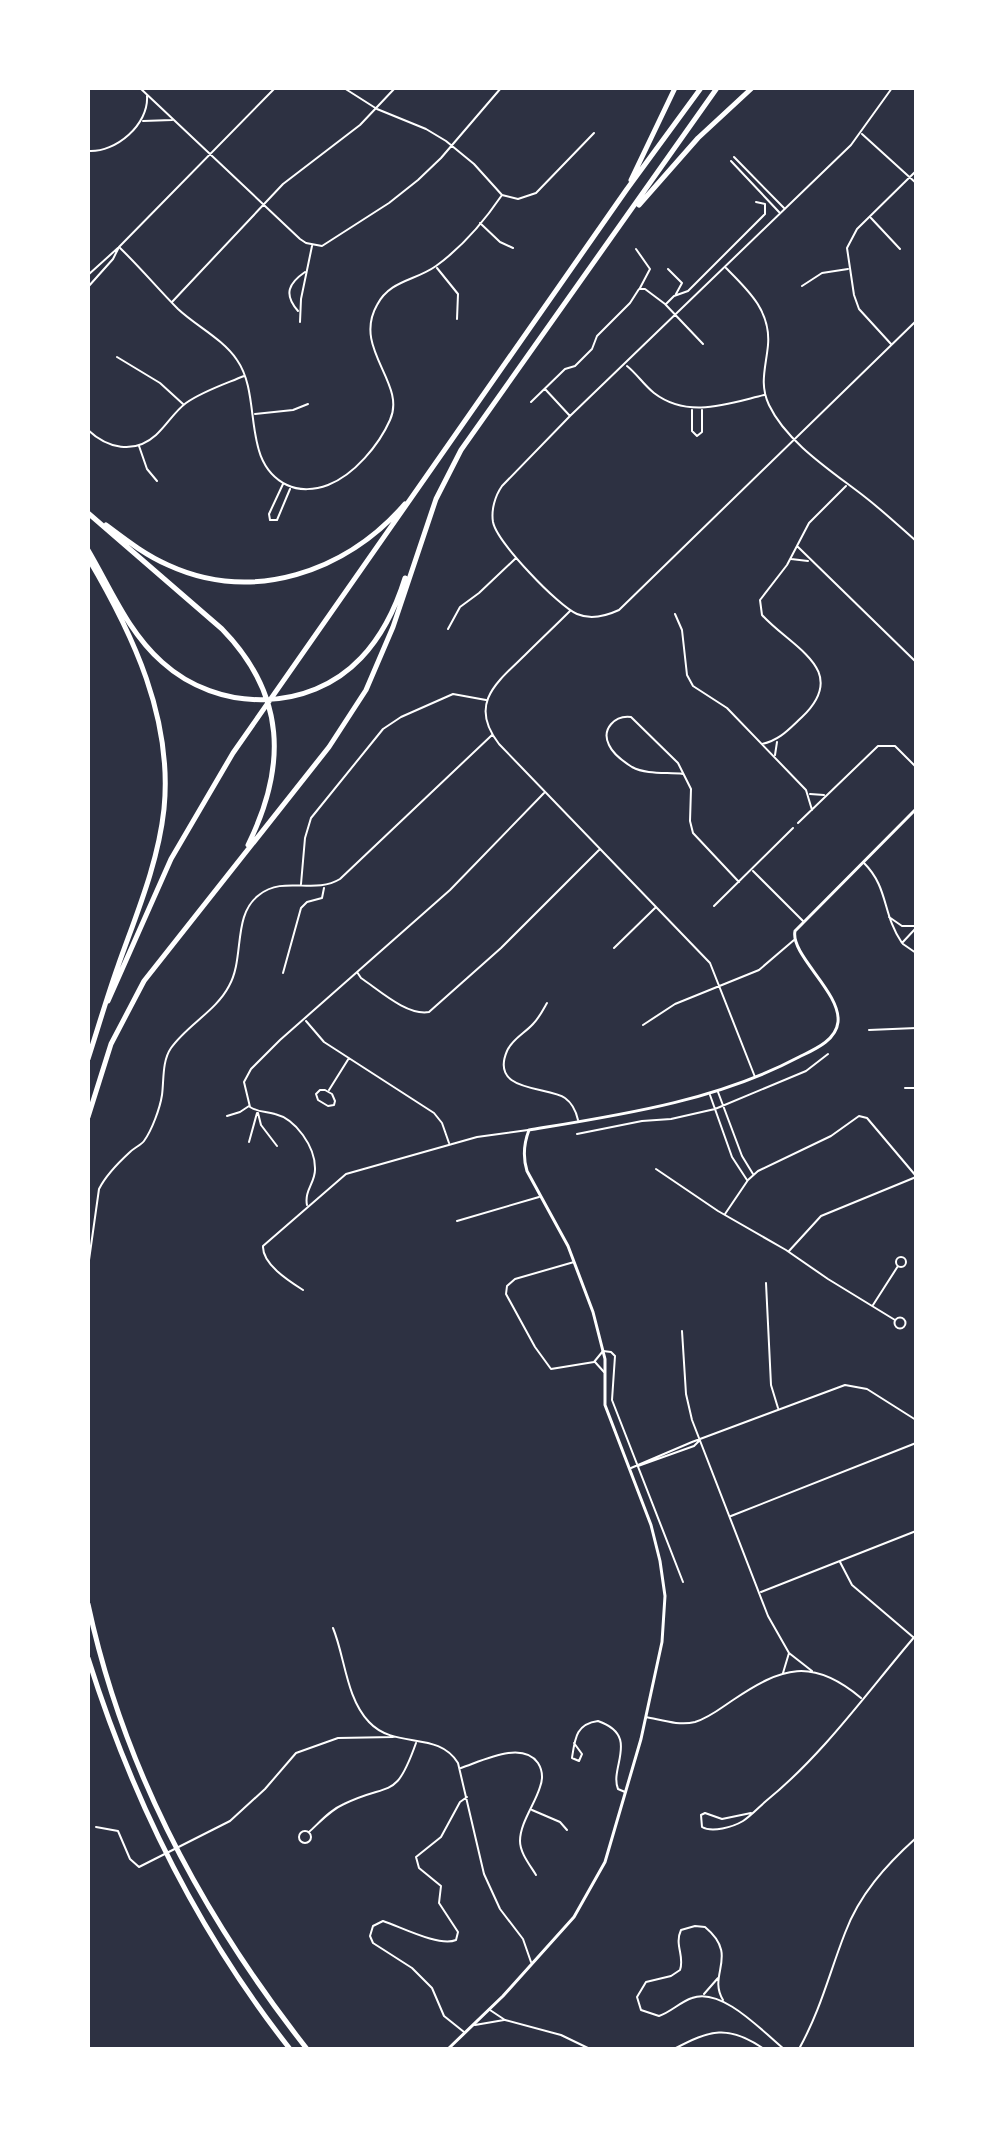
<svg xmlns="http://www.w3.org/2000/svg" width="1004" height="2137" viewBox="0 0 1004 2137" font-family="Georgia,serif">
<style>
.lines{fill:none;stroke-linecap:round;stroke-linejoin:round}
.minor{stroke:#fff;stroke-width:2}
.tertiary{stroke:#fff;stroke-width:3}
.motorway{stroke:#fff;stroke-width:5}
</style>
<rect width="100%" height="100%" fill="#2d3142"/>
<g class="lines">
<!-- minor -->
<path class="minor" d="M140,88l160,151 6,4 16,3 67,-43 29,-23 23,-22 60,-70
M344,88l33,21 49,20 20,12 28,23 28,31 16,4 18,-6 58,-60
M892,88l-41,57 -281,271 -68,70c-7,10 -11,24 -9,36 4,20 65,84 84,92 14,6 29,2 42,-4l297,-289
M143,121l29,-1
M862,134l54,49
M88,151c28,2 61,-27 59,-55
M734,157l50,51
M731,161l48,51
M871,218l29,31
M480,223l20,19 13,6
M119,247c21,20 39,42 59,62 18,17 45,30 59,51 26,37 3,102 50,125 12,6 28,5 41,0 26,-10 51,-40 62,-65 17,-37 -38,-71 -13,-115 13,-25 38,-24 59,-39 25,-18 49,-46 66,-71
M636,249l14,20 -10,19
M437,268l21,26 -1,25
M726,268c22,22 45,43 42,77 -2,22 -9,39 1,60 18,38 64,67 96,92 18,14 34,29 51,44
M668,269l14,14 -6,11
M88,275l31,-28 156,-159
M802,286l20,-13 26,-4
M88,287l25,-28 5,-10
M172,302l111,-118 77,-59 35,-37
M666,304l8,-8 14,-5 77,-77v-10l-9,-2
M298,311c-15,-17 -9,-28 7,-39
M300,322l1,-23 11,-53
M891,344l-32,-35 -5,-14 -7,-47 10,-19 59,-58
M117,357l43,26 23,21
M627,366c10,8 17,19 27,27 34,26 73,11 110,2
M545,389l25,27
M531,402l34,-33 10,-3 17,-17 5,-13 33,-33 9,-14h6l20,15 38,40
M692,410v21l5,5 5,-4v-22
M255,414l38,-4 15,-6
M88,430c19,18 46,25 68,5 11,-10 18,-23 30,-32 17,-12 39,-19 58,-27
M139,446l8,23 10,12
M283,484l-14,30 1,6h7l13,-31
M797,546l119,116
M791,559l17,2
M570,611c-15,15 -30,29 -45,44 -29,28 -57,49 -26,89l211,219 45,114
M675,614l7,16 5,45 6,11 34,22 79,82 6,20
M448,629l12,-22 19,-14 37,-35
M762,744c18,-4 27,-15 40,-27 49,-47 -10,-69 -40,-102l-2,-15 27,-35 22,-42 37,-37
M775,755l2,-13
M683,774c-16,-2 -36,1 -51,-7 -8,-5 -19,-13 -23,-22 -8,-16 6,-30 22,-28l47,46 13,26 -1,32 3,12 46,49
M810,794l14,1
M798,823l80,-77h17l21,21
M864,863c25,25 18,51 38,80l14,-15
M753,871l50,50
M301,884l4,-46 6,-20 72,-89 18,-12 52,-23 33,6
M714,906l79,-78
M889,917l13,9h14
M903,944l13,9
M614,948l41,-40
M357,972l4,6c18,12 46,38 68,34l72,-64 98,-98
M283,973l18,-65 6,-6 15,-4 2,-10
M547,1003c-4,7 -8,15 -14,21 -8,9 -21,15 -26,27 -18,42 42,35 58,47 7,5 11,13 13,22
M306,1021l18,21 110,71 8,10 7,20
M643,1025l32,-21 84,-34 35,-30
M869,1030l47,-2
M905,1088h11
M320,1090h5l7,4 3,7 -1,4 -6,1 -10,-6 -2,-6z
M329,1090l20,-32
M718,1092l24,64 11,18
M710,1095l22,62 15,23
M258,1113l3,12 16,21
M227,1116l13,-4 9,-6
M577,1134l65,-13 29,-2 44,-10 91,-38 22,-17
M249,1142l8,-29
M656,1169l62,42 68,39 42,29 67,41
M307,1205c-3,-15 9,-23 8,-37 0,-21 -19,-49 -40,-54 -10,-3 -15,-1 -25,-7l-6,-25 7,-13 29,-29 170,-150 94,-97
M725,1214l23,-34 10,-9 73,-35 28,-20 8,2 49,58
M457,1221l82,-24
M789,1251l32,-35 95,-39
M896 1262a5 5 0 1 1 10 0a5 5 0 1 1-10 0Z
M574,1262l-59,17 -8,7 -1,8 29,53 16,22 43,-7 9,-11 8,1 4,4 -3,44 71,182
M88,1267l11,-78c7,-14 19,-26 31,-37 4,-4 11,-7 14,-11 8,-11 16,-33 18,-46 2,-15 0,-34 9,-47 16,-23 45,-37 58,-62 16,-28 3,-71 30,-91 25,-20 55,0 81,-16l152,-144
M766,1283l5,102 7,23
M303,1290c-14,-9 -41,-26 -40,-44l83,-72 131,-37 51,-7
M873,1305l25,-39
M894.5 1323a5.5 5.5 0 1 1 11 0a5.5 5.5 0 1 1-11 0Z
M682,1331l4,63 6,26 76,196 21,37 -6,20
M595,1362l9,10
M638,1466l56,-20 5,-5
M631,1468l61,-26 153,-57 22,4 49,31
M731,1516l185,-73
M840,1562l12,23 61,52
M761,1592l155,-61
M333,1628c12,29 13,70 36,94 26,28 69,8 89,41l26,111 16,35 23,30 8,23
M789,1653l23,18
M646,1717c16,3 33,9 49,5 14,-4 26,-14 38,-22 49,-33 79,-43 128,-2
M574,1743l8,11 -3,7 -7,-3c3,-20 4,-34 26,-37 43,15 11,46 20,68l7,3
M461,1768c21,-7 61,-28 77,-5 5,8 5,16 2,24 -5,17 -20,36 -20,54 0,12 10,24 16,34
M532,1810l28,12 7,8
M751,1813l-29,6 -17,-6 -4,2 1,12c10,6 31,0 41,-6 8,-5 16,-14 23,-20 58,-47 102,-110 150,-166
M96,1827l22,4 12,28 9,8 91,-46 35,-32 31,-36 42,-15 55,-1
M299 1837a6 6 0 1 1 12 0a6 6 0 1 1-12 0Z
M309,1832c11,-10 21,-22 35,-28 47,-23 51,-2 72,-61
M704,1994l14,-16
M723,2000c-16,-26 17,-44 -18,-73l-10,-1 -14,4c-7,15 4,26 -1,40l-9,6 -25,6 -9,15 4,13 18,6c12,-4 21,-14 33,-18 30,-11 70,33 92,51
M490,2010l15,10 56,15 29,14
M475,2025l29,-5
M464,2032l-20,-16 -12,-28 -20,-20 -39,-25 -3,-7 3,-10 10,-5c18,6 56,26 73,19l2,-8 -19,-29 2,-17 -22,-18 -3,-11 25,-20 19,-35 7,-5
M674,2049c36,-19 54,-25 90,0
M799,2049c22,-40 30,-75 46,-116 14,-38 41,-68 71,-95"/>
<!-- tertiary -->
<path class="tertiary" d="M448,2049l55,-53 71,-79 31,-55 36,-123 21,-97 3,-46 -5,-35 -9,-36 -46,-120v-46l-12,-47 -25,-66 -41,-75c-4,-13 -3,-28 2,-41 91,-15 187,-29 270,-73 14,-7 37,-16 39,-35 3,-30 -48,-67 -43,-91l121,-122"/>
<!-- motorway -->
<path class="motorway" d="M631,180l44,-92
M639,205l59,-67 54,-50
M88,513l134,116c64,66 65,137 26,216
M106,525c20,15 39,30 62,40 85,39 178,7 237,-61
M88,550c23,39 40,82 74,112 56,51 147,51 199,-4 22,-23 35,-51 44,-80
M88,558c45,76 85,161 76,251 -6,55 -28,106 -46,157 -11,31 -20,62 -30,93
M108,1001l63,-142 62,-106 394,-564 74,-101
M88,1117l23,-73 33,-63 185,-234 37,-57 27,-63 43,-128 25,-49 256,-362
M88,1604c35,164 116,314 219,445
M88,1658c45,143 109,273 202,391"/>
</g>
<!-- border -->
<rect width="1004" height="2137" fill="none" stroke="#ffffff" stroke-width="180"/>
</svg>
